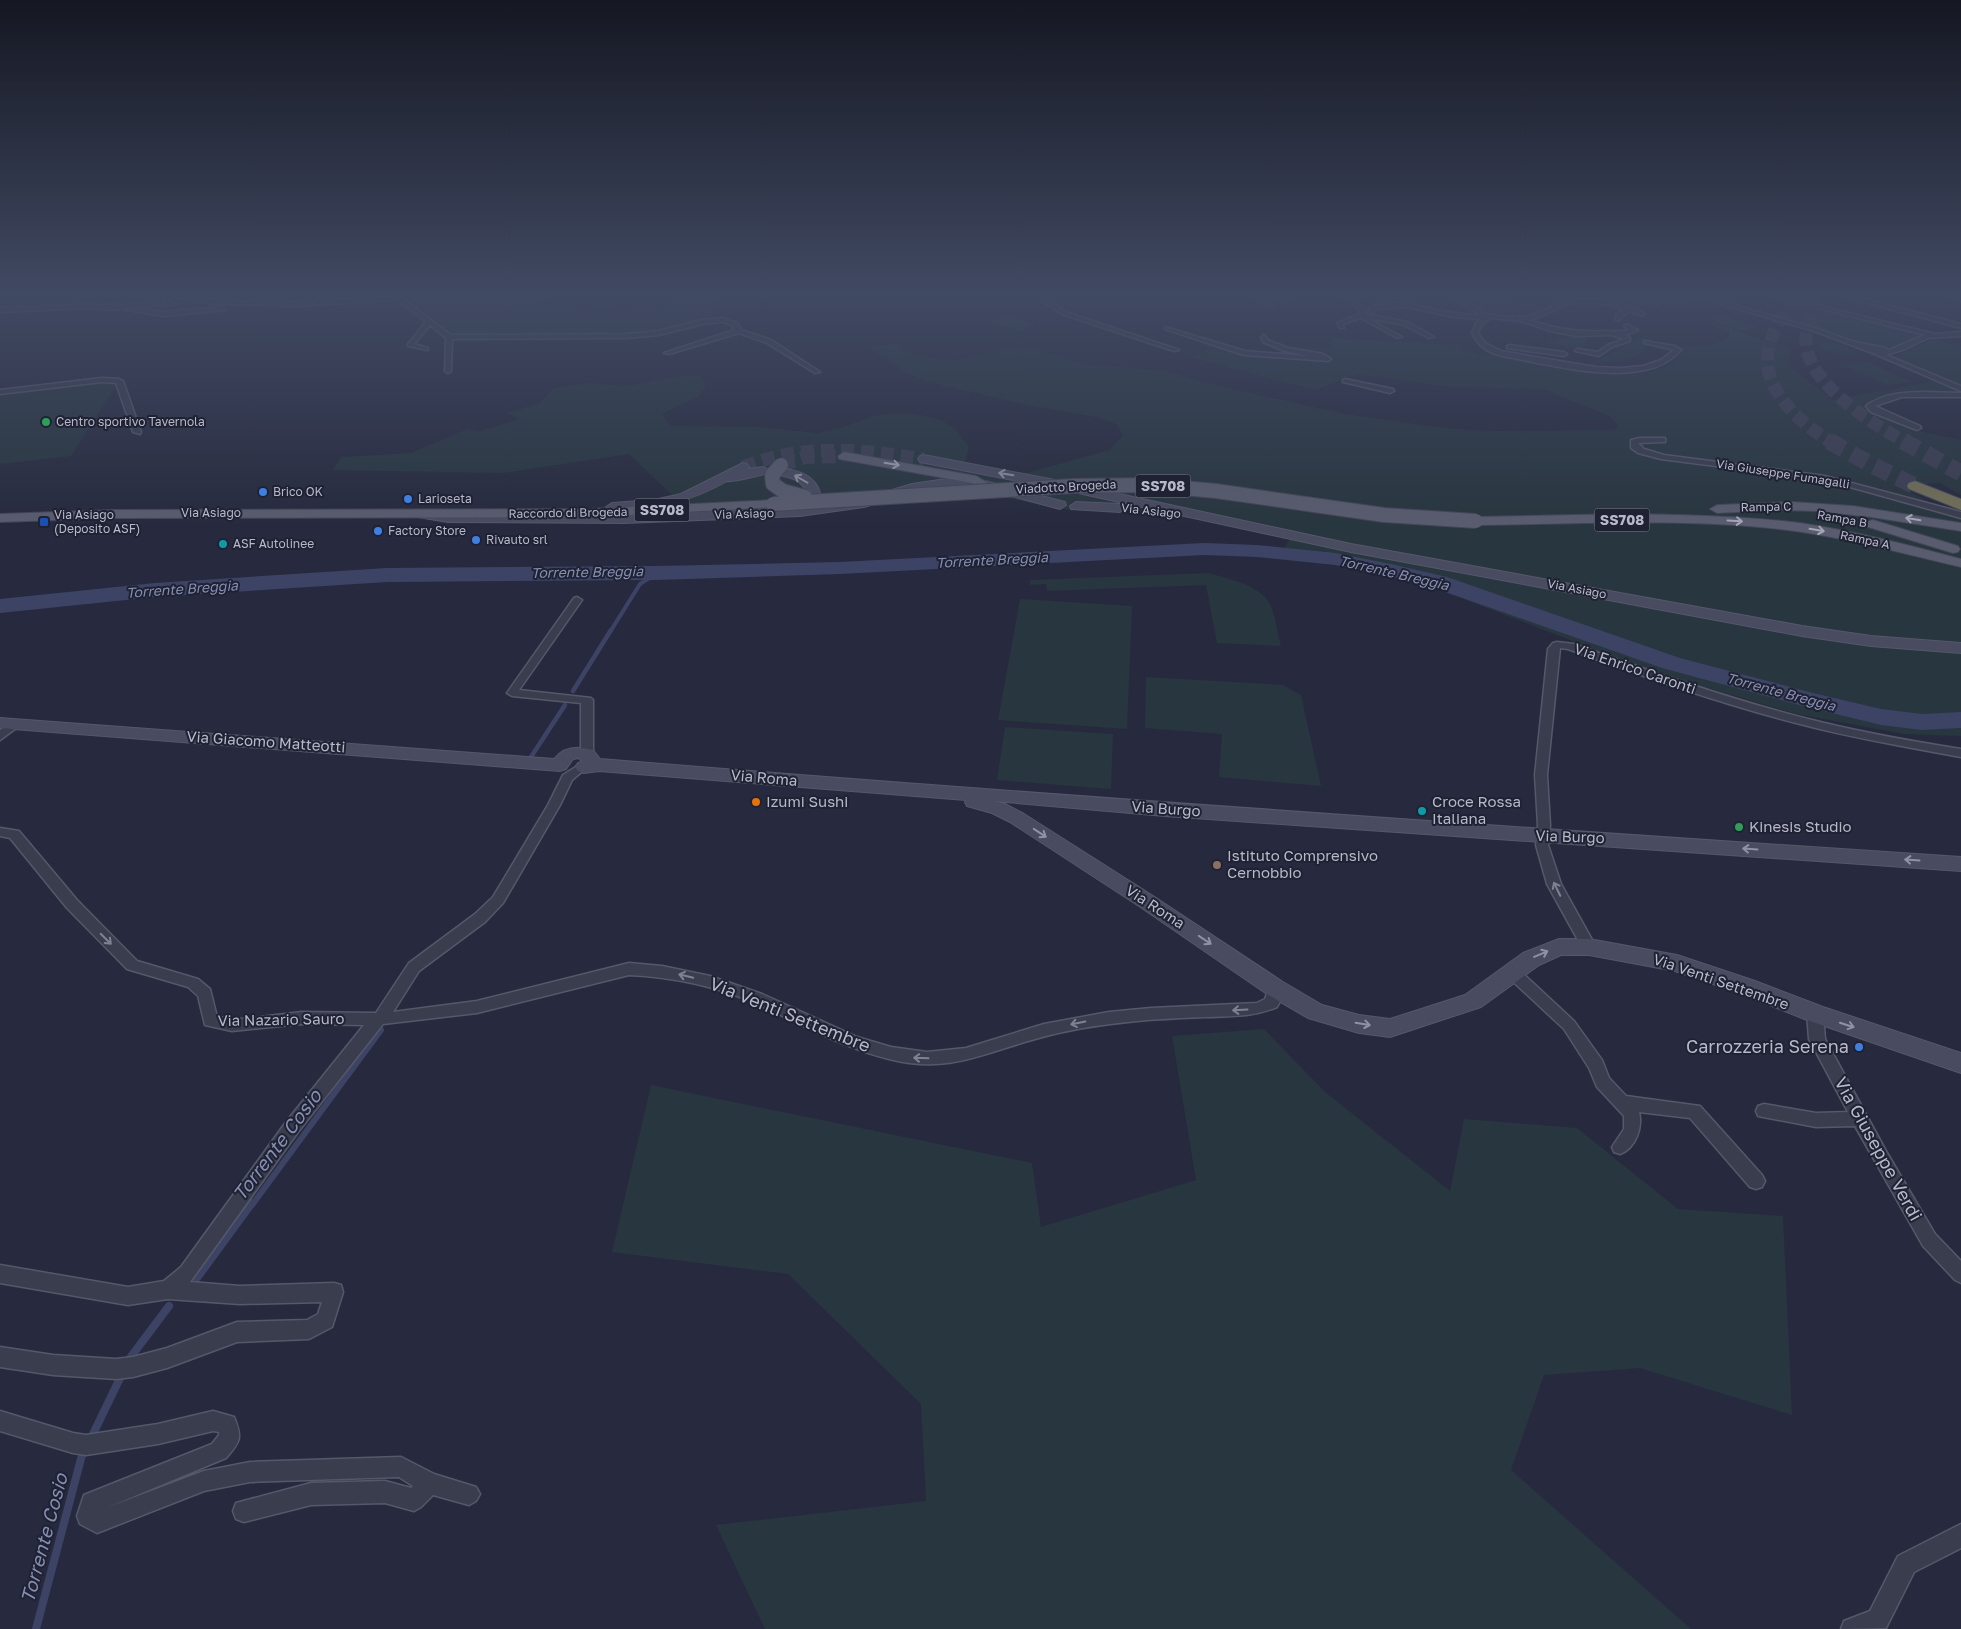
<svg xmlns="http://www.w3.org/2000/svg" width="1961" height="1629" viewBox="0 0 1961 1629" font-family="'Golos Text',sans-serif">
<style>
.green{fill:#28363f}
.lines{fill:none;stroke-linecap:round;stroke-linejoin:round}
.stream-far3{stroke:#3d4365;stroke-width:4}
.stream-far2{stroke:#3d4365;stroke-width:4.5}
.stream-far1{stroke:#3d4365;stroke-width:6}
.stream{stroke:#3d4365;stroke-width:8}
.river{fill:#3d4365;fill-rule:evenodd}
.secondary-tunnel{stroke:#3d3f53;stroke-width:13;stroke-dasharray:13 7;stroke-linecap:butt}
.primary-tunnel{stroke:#3d3f53;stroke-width:14;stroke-dasharray:14 7;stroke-linecap:butt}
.highway-tunnel-far1{stroke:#3d3f53;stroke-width:13;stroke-dasharray:13 6;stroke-linecap:butt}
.highway-tunnel{stroke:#3d3f53;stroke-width:17;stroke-dasharray:17 9;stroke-linecap:butt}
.street-casing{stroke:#555869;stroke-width:3}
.secondary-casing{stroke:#555869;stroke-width:2}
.primary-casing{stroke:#444657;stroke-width:2}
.highway-casing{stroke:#424556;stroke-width:2}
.street{fill:#3a3d4e;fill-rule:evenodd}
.secondary{fill:#494b60;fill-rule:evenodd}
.primary{fill:#595c6e;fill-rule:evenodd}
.highway{fill:#737058;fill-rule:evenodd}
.primary-bridge-casing{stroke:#444657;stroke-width:16;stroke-linecap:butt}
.primary-bridge{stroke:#595c6e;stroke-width:14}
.oneway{stroke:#a4a6b7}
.oneway2{stroke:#9092a4}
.oneway3{stroke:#7f8192}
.leisure-dot{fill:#2e9e5b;stroke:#1f2233;stroke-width:2}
.shop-dot{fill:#3f7fe0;stroke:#1f2233;stroke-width:2}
.transit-dot{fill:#1a4fb4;stroke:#1f2233;stroke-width:2}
.culture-dot{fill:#0f9aa8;stroke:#1f2233;stroke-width:2}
.food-dot{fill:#e8710a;stroke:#1f2233;stroke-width:2}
.education-dot{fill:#8d6e63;stroke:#1f2233;stroke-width:2}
.labels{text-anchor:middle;stroke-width:4;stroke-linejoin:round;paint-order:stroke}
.far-poi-label{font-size:12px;fill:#b7b8c9;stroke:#1f2233;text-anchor:start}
.far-street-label{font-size:12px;fill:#b7b8c9;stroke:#1f2233}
.shield{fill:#1f2233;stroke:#898b9c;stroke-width:1}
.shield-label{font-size:14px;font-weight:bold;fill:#b7b8c9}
.far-water-label{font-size:14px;font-style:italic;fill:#878eb2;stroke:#1f2233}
.street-label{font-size:15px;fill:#b7b8c9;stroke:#1f2233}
.poi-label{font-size:15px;fill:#b7b8c9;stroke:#1f2233;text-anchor:start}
.near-street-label{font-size:18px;fill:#b7b8c9;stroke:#1f2233}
.near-poi-label{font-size:18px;fill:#b7b8c9;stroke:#1f2233;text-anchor:end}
.near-water-label{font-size:19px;font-style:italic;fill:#878eb2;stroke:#1f2233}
</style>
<rect width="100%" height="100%" fill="#272a3e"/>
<!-- green -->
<path class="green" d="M407,296h137l-1,2 54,16 33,-7h31l14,-11h49l-4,3 -7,17 -36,11 -46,8h-176z
M1455,296l60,1 33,13c-38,15 -60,5 -93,-14z
M1686,296l22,7 -30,7 -16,-6 -26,6 -36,-13z
M1801,306l15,5 105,24 -27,11h-18l-106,-31z
M1689,314l102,36 -4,15 46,35 102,-19 26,11v2l-82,3 -6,2 -8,8 9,6 45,18 42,9v55l-21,-12 -40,3 43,24 18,7v219l-57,-2 -107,-20 -144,-42 -231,-89 -138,-35 6,-9 -90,-20 -55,-6 -85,-4 -57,-12 -308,20 -66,-63 -126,19 -170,-3 8,-13 70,-4 56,-24 13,2 39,-12 -12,-6 33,-10 13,-14 34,-6 42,3 32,-7 32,-4 9,2 4,10 -7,9 -37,18 9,12 88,1 58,6 24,-5 32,-12 20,-3h19l29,7 14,9 14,18 -5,17 59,10 86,-24 14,-14 -6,-12 -17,-6 -73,-13 -102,-24 -19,-8 -38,-27 30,-1 20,11 29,4 16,-1 51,-11h16l53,16 83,7 44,13 135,30 99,14 46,3 123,-1 6,-3 -9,-11 -68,-27 -91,-2 -93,-13 -43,16 -126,-33 28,-10 29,7 83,6 2,-2 -6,-3 -47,-10 54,5v-12l131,8 -2,5c24,3 48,6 72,10 36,6 129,30 150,-10l-9,-5 -30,-5 -2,3 4,1c-6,17 -35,16 -50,18l3,2 -15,1 58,-28c23,6 65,17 88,-2l-1,-4z
M1008,315l27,10 -17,6 -27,-10z
M1722,315l37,13 -17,3 -36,-13z
M1581,336l8,3 -7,9h-7l-24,-5 -1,-3z
M1934,339l27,8v39l-67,-29z
M1822,343c10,0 25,0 32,9 -8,3 -30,0 -36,-6z
M1867,362l46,20 -25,3 -46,-20z
M77,380l-2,3 42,-2v3l-46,72 -71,8v-75z
M1208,573c19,5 52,12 62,31 6,13 7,29 11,42l-64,-3 -11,-58 -159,6 -1,-7 -16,1v-5z
M1020,599l112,7 -5,123 -129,-9z
M1146,677l137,8 18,10 20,91 -102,-9 3,-43 -77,-6z
M1005,727l108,7 -2,55 -114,-9z
M1264,1029l61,63 125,99 14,-72 113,9 101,81 105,7 9,199 -152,-47 -96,7 -33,95 180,159h-926l-49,-104 210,-24 -5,-97 -133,-130 -176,-22 39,-167 381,78 9,64 155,-47 -24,-144z"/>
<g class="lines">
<!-- stream-far3 -->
<path class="stream-far3" d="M610,632l30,-48 17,-11"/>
<!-- stream-far2 -->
<path class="stream-far2" d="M573,691l38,-61
M529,760l36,-55"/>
<!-- stream-far1 -->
<path class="stream-far1" d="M252,1205l129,-175"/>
<!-- stream -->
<path class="stream" d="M197,1278l55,-75
M127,1362l42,-56
M93,1434l29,-60
M36,1629l46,-174"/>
<!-- river -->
<path class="river" d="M1204,543l53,2 78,8 56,11 56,13 233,81 133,35 68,16 41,5 39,-2v16l-39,2 -41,-5 -82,-20 -137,-37 -231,-81 -41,-11 -55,-11 -78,-8 -53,-2 -364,19 -183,6 -270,2 -232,15 -155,16v-14l155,-16 232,-15 270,-2 183,-4z"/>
<!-- secondary-tunnel -->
<path class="secondary-tunnel" d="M743,467c62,-24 117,-18 181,-8"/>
<!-- primary-tunnel -->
<path class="primary-tunnel" d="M781,465l24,-8 39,-1"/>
<!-- highway-tunnel-far1 -->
<path class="highway-tunnel-far1" d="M1793,296c-9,18 -22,36 -25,56 -6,39 34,72 63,90
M1816,296c0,16 -12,33 -10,49 5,41 66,78 99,97"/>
<!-- highway-tunnel -->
<path class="highway-tunnel" d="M1829,441l43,24 43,21
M1903,441l58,32"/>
<!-- street casing -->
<g class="street-casing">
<path id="street" d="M191,296l22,4 82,2 105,-6 51,39 176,-1 32,-3 43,-11 21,-2 14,5 4,7 30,10 49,32 -5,1 -48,-30 -28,-10 -70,21 -5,-1 70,-23 -2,-5 -9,-3 -21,2 -43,11 -32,3 -175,1 -1,32 -3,2 -3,-2 1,-33 -16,-13 -16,19 14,4v2l-20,-4v-2l18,-22 -28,-22 -103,6 -82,-2 -21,-4 -17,4 -65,6 -21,-2 -89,4v-4l89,-4c29,3 73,-1 102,-8z
M1252,296h8l13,9 -5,1z
M1273,296h9l8,5 -5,1z
M1342,296c11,0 21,7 24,18l42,8 26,15 -5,1 -25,-13 -37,-7 35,19 -5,1 -36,-20 -18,6 1,4h-4l-3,-5 23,-9 -2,-6z
M1450,296c16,0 24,14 38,18 9,3 22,2 31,3 17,1 26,-9 40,-14 24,-8 65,-3 86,11l-3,2 -13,-5 -11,10 -3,-2 2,-5 6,-5c-18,-6 -43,-10 -61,-2 -13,4 -18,10 -33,13 27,9 50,13 77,11 9,0 15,1 23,-1l-5,-4 3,-2 11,6 -12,5 4,3v3l-18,6 -13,9 -24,-5 3,-2 20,3 10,-7 16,-6 -13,-4 -35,1 -26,-5 -29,-10 -30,-3 -9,6 -4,9 7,10 16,8 94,16 26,1 22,-2 18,-6 13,-10 -30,-7v-2l31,5 6,4c-10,11 -21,17 -36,20 -38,8 -80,-2 -118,-9 -12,-3 -25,-4 -37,-9 -8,-4 -14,-11 -18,-19l4,-10 5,-4 -27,-2 -47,-10 -30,2 -6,5 -3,-2 2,-4c25,-13 59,2 85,5 9,1 18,2 27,3z
M1692,296h11l115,33 34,12 33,7 4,2 36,-15 -157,-39h11l156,38 26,-2v4l-33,2 -23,11 -19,6 75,31v5l-86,-37 -61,-23z
M1841,296h12l108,28v4z
M1948,296l13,1v4l-12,-4z
M1045,301h4l17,11 113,38 -5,1 -112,-37 -17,-11z
M222,307l2,3 -61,6 -36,-6 3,-2 33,4z
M1165,327l80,24 63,5 -24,-5 -21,-9 -2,-5 3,-2 4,5 20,8 35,6 8,5 -3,2 -84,-6 -79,-26z
M1509,345l55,7 3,2 -3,2 -57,-8v-2z
M102,378l17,1 4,2 18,51 -1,2 -7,-2 -17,-49 -14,-1 -102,12v-4z
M1345,379l48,10 1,2 -4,2 -47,-11v-2z
M1926,392l35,1v4h-59l-27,9 45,20 1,2 -4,2 -46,-18 -5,-6c16,-13 41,-14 60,-14z
M1640,438h25v4h-3l-24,1 6,6 20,6 161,21 136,36v6l-136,-38 -164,-21 -23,-6 -7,-5v-8z
M577,597l5,3 -63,90 72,8 2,2v54l-6,4 -6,-4v-51l-69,-7 -5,-3 67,-95z
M1557,642l17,2c77,28 155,55 234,75 51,13 102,22 153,30v8c-54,-10 -108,-19 -161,-33 -78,-20 -155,-47 -232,-75l-8,-1 -13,127 3,50 -2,20 13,39 35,63 -2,4 -5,1 -5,-1 -37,-67 -11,-39 2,-20 -3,-50 13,-126 5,-6z
M15,721l4,1 2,2 -2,2 -19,14v-10z
M579,765l6,4 -13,11 -12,25 -57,98 -18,19 -66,49 -26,41 84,-11 152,-38 33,3 48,10 52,18 95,43 34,10 36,5 39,-4 78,-24 65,-12 42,-4 106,-5 8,-4 5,-15 5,-2 5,2c4,7 1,17 -3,23 -23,10 -45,9 -70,10 -26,1 -53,2 -79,5 -31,3 -62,8 -93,17 -53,15 -88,35 -146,20 -50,-12 -92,-38 -139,-58 -39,-16 -79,-24 -121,-26l-152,38 -94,11 -85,108 -108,150 50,4 94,-3 7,2 2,7 -11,35 -23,12 -72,3 -70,26 -34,9 -17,2 -63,-4 -53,-8v-20l53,8 63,4 17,-2 34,-9 70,-26 70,-2 11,-6 4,-12 -82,2 -72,-5 -40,6 -128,-22v-18l128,22 36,-6 17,-14 105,-145 78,-97 -63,-1 -69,7 -27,-6 -7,-29 -10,-9 -61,-18 -60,-61 -57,-70 -10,-2v-8l19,3 58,69 60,61 61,18 12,10 7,28 26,2 58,-7 75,1 33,-50 66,-49 18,-17 55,-92 15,-30z
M1512,966l5,2 57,53 28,39 7,18 17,18 74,10 62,69 3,6 -3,6 -6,2 -6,-2 -60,-69 -51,-6c4,15 -3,36 -19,42l-6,-2 -2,-5 12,-18v-13l-27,-29 -8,-19 -25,-39 -57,-53 -2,-4 2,-4z
M1815,1008l5,2 3,4 2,25 61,112 49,83 26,27v22l-6,-3 -32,-34 -68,-120 -39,1 -58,-11 -2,-5 2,-5 6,-2 52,9 32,-1 -39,-73 -2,-25 3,-4z
M0,1411l73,22 13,2 72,-11 55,-13 21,6c9,21 6,25 -8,41l-120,50 98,-37 46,-9 151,-5 33,17 42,13 4,7 -4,7 -7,4 -36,-10 -12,12 -7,4 -29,-8 -74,2 -67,17 -8,-3 -3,-8 3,-8 75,-20 74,-2 26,7 2,-2 -14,-9 -149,5 -46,9 -107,42 -17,-9 -3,-8 7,-21 128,-51 7,-9v-3l-6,-1 -55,13 -72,11 -13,-2 -73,-22z
M1961,1524v24l-47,24 -28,56 -45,1 3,-8 26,-10 28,-55z"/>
</g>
<!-- secondary casing -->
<g class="secondary-casing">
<path id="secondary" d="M924,455l141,27 6,4 -6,4 -145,-28 -2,-3 2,-3z
M743,463l4,1 2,3 -1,2 16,-2 6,4c-3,4 -38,11 -43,10 -41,23 -69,27 -115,30l-6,-4 6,-4 42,-3 27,-6z
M782,468c17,3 33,7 38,25l-2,3h-8c-10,-17 -14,-17 -32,-21l-2,-3 2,-3z
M946,479l35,1 84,22 1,3 -6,4 -79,-21 -35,-1 -32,5 -50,15 -64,9 -176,7 -176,-1 -30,-5 -2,-3 7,-4 25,4 176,1 176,-7 62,-9 50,-15z
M1082,486l269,58 451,82 69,10 90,7v10l-90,-7 -69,-10 -451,-84 -273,-59 -2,-3 2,-3z
M1076,502l44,2 6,4 -6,4 -49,-3 -1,-3z
M0,718l554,41c10,-13 25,-13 39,-9l7,9c453,37 907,68 1361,98v14l-796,-55 -171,-15 11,3 19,10 129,82 130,86 39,23 37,10 31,4 75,-24 58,-42 36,-14h30l88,16 78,26 68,26 138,46v20l-154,-53 -68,-27 -64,-22 -86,-16h-28l-22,10 -58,42 -91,30 -31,-4 -51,-15 -41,-24 -128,-88 -129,-84 -18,-9 -25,-7 -2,-4 1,-2 -367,-29 -15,2 -6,-2 -3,-4 3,-4 4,-1 -3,-4 -6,1 -7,10 -6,2 -560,-43z"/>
</g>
<!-- primary casing -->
<g class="primary-casing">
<path id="primary" d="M844,452l132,24 15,9 -7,4 -12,-6 -133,-24 -1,-3z
M773,500l7,4 -2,3 -187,10 -477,1 -114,4v-8l114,-4 477,-1z
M1792,502l61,4 108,17v8l-90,-14 -54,-6 -38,-1 -62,3 -7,-4 7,-4z
M1628,514c57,1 115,2 172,9 54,8 108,22 161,36v8c-60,-14 -120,-31 -182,-38 -100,-11 -202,-5 -303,-4l-7,-4 7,-4z
M1873,520l85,26 2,3 -2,3 -5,1 -85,-26 -2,-3 2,-3z"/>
</g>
<!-- highway casing -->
<g class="highway-casing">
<path id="highway" d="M1915,481l46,18v11l-52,-21 -2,-3 2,-3z"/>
</g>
<!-- street -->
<use href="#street" class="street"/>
<!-- secondary -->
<use href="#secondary" class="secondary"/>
<!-- primary -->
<use href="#primary" class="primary"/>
<!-- highway -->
<use href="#highway" class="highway"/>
<!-- primary-bridge casing -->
<g class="primary-bridge-casing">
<path id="primary-bridge" d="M781,465l-9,10 1,9 10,7 22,6
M773,504l300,-18 78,-1 65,6 168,24 92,6"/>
</g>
<!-- primary-bridge -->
<use href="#primary-bridge" class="primary-bridge"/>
</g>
<!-- one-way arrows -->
<defs><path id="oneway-shaft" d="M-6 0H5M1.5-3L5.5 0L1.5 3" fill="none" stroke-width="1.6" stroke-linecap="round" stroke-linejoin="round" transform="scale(1.25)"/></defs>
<g class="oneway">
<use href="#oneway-shaft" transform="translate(892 464) rotate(10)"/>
<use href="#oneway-shaft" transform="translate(1913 519) rotate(-171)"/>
<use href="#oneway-shaft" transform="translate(1735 521) rotate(3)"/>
<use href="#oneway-shaft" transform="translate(1817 530) rotate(9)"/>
</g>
<g class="oneway2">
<use href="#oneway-shaft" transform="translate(1006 474) rotate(-170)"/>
<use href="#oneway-shaft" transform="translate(801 479) rotate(-150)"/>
<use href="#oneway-shaft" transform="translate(1040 833) rotate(33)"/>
<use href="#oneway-shaft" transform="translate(1750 849) rotate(-176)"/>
<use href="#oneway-shaft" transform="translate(1912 860) rotate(-176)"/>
<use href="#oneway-shaft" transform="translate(1205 940) rotate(34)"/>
<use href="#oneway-shaft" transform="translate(1541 954) rotate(-23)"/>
<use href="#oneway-shaft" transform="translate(1363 1024) rotate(9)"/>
<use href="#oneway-shaft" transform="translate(1847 1025) rotate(18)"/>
</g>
<g class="oneway3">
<use href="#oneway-shaft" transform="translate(1557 889) rotate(-116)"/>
<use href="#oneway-shaft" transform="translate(106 939) rotate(45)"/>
<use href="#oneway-shaft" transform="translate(686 976) rotate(-167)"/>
<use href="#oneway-shaft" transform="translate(1240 1010) rotate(177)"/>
<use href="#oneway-shaft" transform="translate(1078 1023) rotate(168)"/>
<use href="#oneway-shaft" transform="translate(921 1058) rotate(-178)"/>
</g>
<!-- sky -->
<linearGradient id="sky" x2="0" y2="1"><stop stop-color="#151722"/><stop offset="0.56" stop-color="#414a63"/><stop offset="1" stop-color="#414a63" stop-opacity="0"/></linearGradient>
<rect width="1961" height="525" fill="url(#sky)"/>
<!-- markers -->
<g class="leisure-dot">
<circle cx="46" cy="422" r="5"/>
<circle cx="1739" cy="827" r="5"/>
</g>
<g class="shop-dot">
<circle cx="263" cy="492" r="5"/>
<circle cx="408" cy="499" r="5"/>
<circle cx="378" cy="531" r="5"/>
<circle cx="476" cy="540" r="5"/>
<circle cx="1859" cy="1047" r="5"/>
</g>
<rect class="transit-dot" x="39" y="517" width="10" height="10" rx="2.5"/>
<g class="culture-dot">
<circle cx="223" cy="544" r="5"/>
<circle cx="1422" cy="811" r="5"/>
</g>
<circle class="food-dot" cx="756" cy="802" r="5"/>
<circle class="education-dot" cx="1217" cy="865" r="5"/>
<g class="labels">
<!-- far-poi labels -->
<g class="far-poi-label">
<text x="56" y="426">Centro sportivo Tavernola</text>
<text x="273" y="496">Brico OK</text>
<text x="418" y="503">Larioseta</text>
<text x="54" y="519">Via Asiago<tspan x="54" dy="14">(Deposito ASF)</tspan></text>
<text x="388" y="535">Factory Store</text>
<text x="486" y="544">Rivauto srl</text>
<text x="233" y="548">ASF Autolinee</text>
</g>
<!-- far-street labels -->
<g class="far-street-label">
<text transform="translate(1783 474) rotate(9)" y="4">Via Giuseppe Fumagalli</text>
<text transform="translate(1066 487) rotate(-3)" y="4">Viadotto Brogeda</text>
<text transform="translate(1766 507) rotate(-1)" y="4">Rampa C</text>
<text transform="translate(1151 511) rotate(6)" y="4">Via Asiago</text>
<text x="211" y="517">Via Asiago</text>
<text transform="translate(568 513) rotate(-1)" y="4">Raccordo di Brogeda</text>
<text transform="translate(744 514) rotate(-2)" y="4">Via Asiago</text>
<text transform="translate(1842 519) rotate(10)" y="4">Rampa B</text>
<text transform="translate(1865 540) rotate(12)" y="4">Rampa A</text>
<text transform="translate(1577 589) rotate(11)" y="4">Via Asiago</text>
</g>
<!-- shield labels -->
<g class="shield">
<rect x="1135.5" y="474.5" width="55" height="23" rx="4"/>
<rect x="634.5" y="498.5" width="55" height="23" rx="4"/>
<rect x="1594.5" y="508.5" width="55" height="23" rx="4"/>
</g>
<g class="shield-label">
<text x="1163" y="491">SS708</text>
<text x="662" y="515">SS708</text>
<text x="1622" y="525">SS708</text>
</g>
<!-- far-water labels -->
<g class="far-water-label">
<text transform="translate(992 560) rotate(-3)" y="5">Torrente Breggia</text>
<text transform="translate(587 572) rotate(-1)" y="5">Torrente Breggia</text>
<text transform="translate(1394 573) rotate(13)" y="5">Torrente Breggia</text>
<text transform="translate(182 589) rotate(-4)" y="5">Torrente Breggia</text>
<text transform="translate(1781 692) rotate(15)" y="5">Torrente Breggia</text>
</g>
<!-- street labels -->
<g class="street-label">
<text transform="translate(1635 669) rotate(19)" y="5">Via Enrico Caronti</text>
<text transform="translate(266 742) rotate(4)" y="5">Via Giacomo Matteotti</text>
<text transform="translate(764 778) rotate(5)" y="5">Via Roma</text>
<text transform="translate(1166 809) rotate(4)" y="5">Via Burgo</text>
<text transform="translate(1570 837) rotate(2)" y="5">Via Burgo</text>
<text transform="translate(1155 907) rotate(33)" y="5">Via Roma</text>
<text transform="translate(1721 982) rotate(19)" y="5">Via Venti Settembre</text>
<text transform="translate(281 1020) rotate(-1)" y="5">Via Nazario Sauro</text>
</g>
<!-- poi labels -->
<g class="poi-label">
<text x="766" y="807">Izumi Sushi</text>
<text x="1432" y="807">Croce Rossa<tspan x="1432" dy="17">Italiana</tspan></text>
<text x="1749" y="832">Kinesis Studio</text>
<text x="1227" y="861">Istituto Comprensivo<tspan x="1227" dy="17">Cernobbio</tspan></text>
</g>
<!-- near-street labels -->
<g class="near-street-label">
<text transform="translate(790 1015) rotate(22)" y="6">Via Venti Settembre</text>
<text transform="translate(1878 1149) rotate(61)" y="6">Via Giuseppe Verdi</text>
</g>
<!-- near-poi labels -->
<g class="near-poi-label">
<text x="1849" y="1053">Carrozzeria Serena</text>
</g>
<!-- near-water labels -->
<g class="near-water-label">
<text transform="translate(277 1145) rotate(-53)" y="7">Torrente Cosio</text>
<text transform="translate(44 1538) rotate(-75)" y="7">Torrente Cosio</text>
</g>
</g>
</svg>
